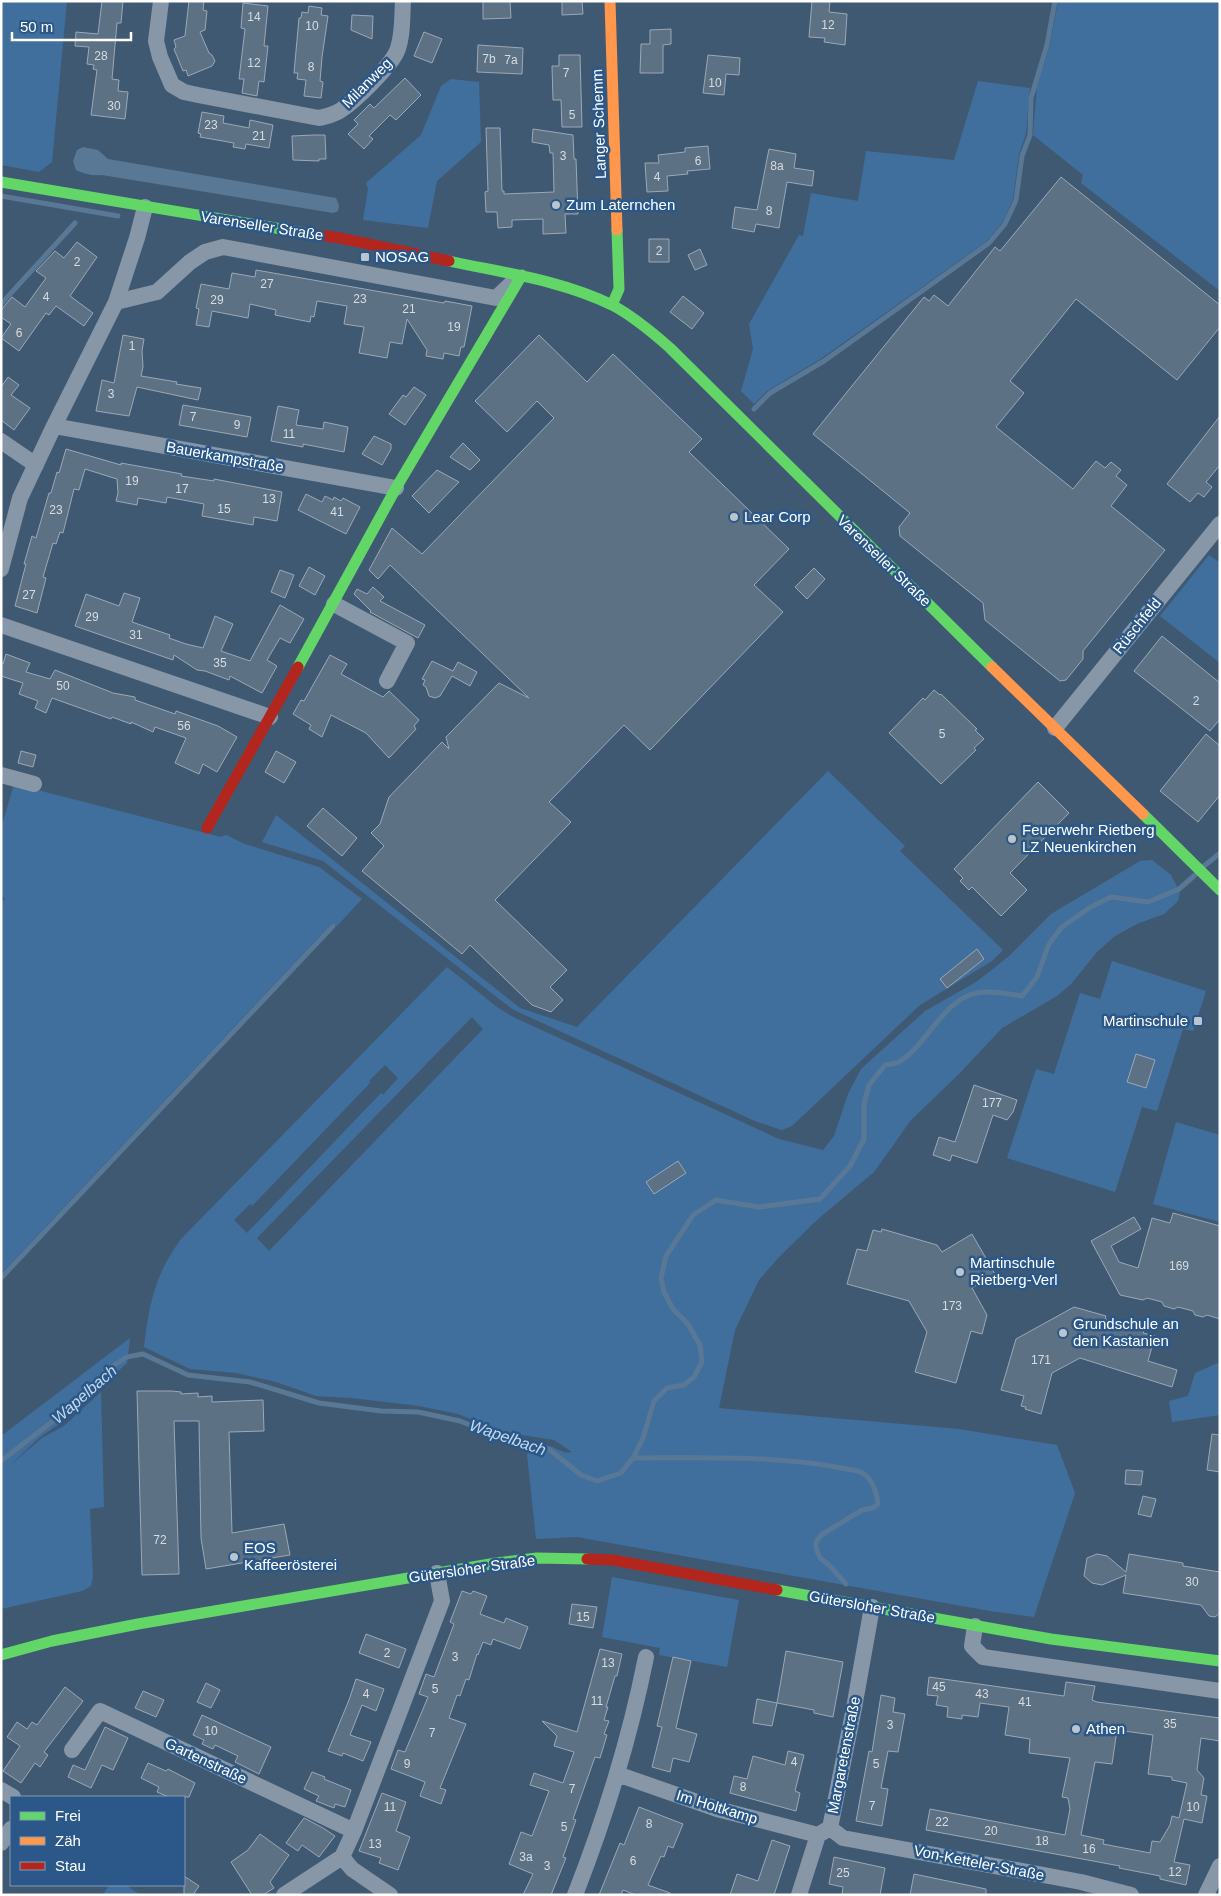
<svg xmlns="http://www.w3.org/2000/svg" width="1221" height="1896" viewBox="0 0 1221 1896" font-family="Helvetica,sans-serif">
<style>
.green{fill:#406f9d;fill-rule:evenodd}
.water{fill:#597896}
.lines{fill:none;stroke-linecap:round;stroke-linejoin:round}
.stream{stroke:#597896;stroke-width:5}
.building{fill:#5d7185;stroke:#9ba8b7;fill-rule:evenodd}
.street{stroke:#8797a8;stroke-width:16}
.fast{stroke:#63d668;stroke-width:11}
.slow{stroke:#ff974d;stroke-width:11}
.jam{stroke:#b3261e;stroke-width:11}
.poi-dot{fill:#bcc5ce;stroke:#2b5888;stroke-width:2}
.labels{text-anchor:middle;stroke-width:5;stroke-linejoin:round;paint-order:stroke}
.number-label{font-size:12px;fill:#d6dce0}
.street-label{font-size:15px;fill:#fff;stroke:#2b5888}
.poi-label{font-size:15px;fill:#fff;stroke:#2b5888;text-anchor:start}
.water-label{font-size:16px;font-style:italic;fill:#c4daef;stroke:#2b5888}
</style>
<rect width="100%" height="100%" fill="#405973"/>
<!-- green -->
<path class="green" d="M1,1h66l-15,161 -13,10 -38,-7z
M1058,1h162v290l-139,-108 2,-8 -50,-40 4,-50 13,-40z
M451,79l28,3 2,60 -44,39 -9,47 -65,-8 5,-31 -2,-6 55,-48 20,-49z
M978,81l52,7 -4,46 -7,20 -6,45 -10,23 -16,19 -165,117 -55,33 -13,13 -13,-13 12,-42 -4,-25 50,-89 4,1 8,-43 47,8 8,-50 88,9z
M1209,555l11,8v100l-60,-47z
M828,771l77,75 -5,5 103,99 -11,11 -72,44 -128,121 -10,4 -25,-8 -245,-113 -189,-148 -61,-19 14,-27 244,193 57,19z
M14,784l207,53 5,-2 19,9 74,23 43,32 -25,27 -5,-3 -331,351v-371l4,-5 -4,-2v-68z
M1152,860l19,15 9,17 -2,9 -14,13 -27,10 -22,12 -18,16 -26,32 -14,12 -55,32 -43,46 -48,46 -37,52 -56,47 -39,38 -20,23 -24,50 -16,78 240,21 98,16 18,48 -41,124 -44,-6 -413,-74 -41,2 -9,-85c22,-21 28,2 45,-2l-18,-12 -51,-8 -45,-18 -39,-8 -67,-8 -36,-2 -40,-14 -40,-9 -46,-4 -46,-22c5,-43 11,-73 37,-108l266,-272 50,40 14,9 268,123 44,11 11,-14 14,-42 13,-25 64,-58 51,-29 17,-13 16,-13 42,-42 89,-53zM472,1017l11,12 -214,222 -12,-13zM385,1065l13,13 -15,17 -2,-2 -134,140 -13,-13 16,-16 2,2 118,-123 -1,-2z
M1112,961l94,30 -13,40 -10,-2 -26,82 -15,-4 -27,85 -108,-34 29,-89 18,5 26,-81 20,6z
M1176,1122l44,13v87l-67,-18z
M130,1338l-3,25 -64,58 -24,17 -32,30 35,-30 22,-12 37,-34 3,115 -14,2 3,68 -2,9 -9,5 -81,18v-173z
M1220,1362v53l-48,7 -3,-21 19,-5 7,-23z
M612,1577l127,23 -12,67 -68,-12 1,-7 -58,-11z
M109,1885h17l14,10h-37z"/>
<!-- water -->
<path class="water" d="M83,147l15,3 10,9 228,39 3,7 -1,6 -5,2 -231,-38c-9,1 -19,-1 -26,-5l-3,-9 4,-11z"/>
<g class="lines">
<!-- stream -->
<path class="stream" d="M1,196l117,20
M1,304l74,-81
M754,409l16,-16 54,-32 165,-118 16,-19 11,-24 6,-44 8,-21 1,-37 16,-53 8,-44
M1203,867l17,-14
M1,1278l332,-352
M633,1458c69,0 141,-3 209,10 7,2 17,2 22,6 9,6 13,20 14,30l-5,4 -11,2 -41,25 -5,7v6l4,10 10,8 16,18
M1,1461l61,-47 28,-25 18,-20 19,-12 16,-3 45,21 62,7 69,21 62,8 37,1 42,9 33,13 57,16 31,25 16,6 24,-8 12,-15 10,-20 11,-37 13,-13 17,-3 10,-8 8,-15 -2,-17 -12,-21 -15,-15 -9,-17 -3,-14 5,-22 27,-41 23,-15 43,7 61,-8 30,-33 14,-27v-35l5,-19 16,-20c4,-1 10,-1 14,-3 30,-19 42,-60 77,-69 15,-3 31,1 46,3l15,-19 12,-33 13,-17 27,-19 22,-11 37,5 31,-13 16,-14"/>
</g>
<!-- building -->
<path class="building" d="M102,1h21l-2,22h-4l-5,56 7,1 -1,11 10,1 -3,27 -34,-4 6,-45 -4,-1 1,-4 -7,-1 2,-17 -14,-1 1,-14 22,2z
M189,1h15l-1,9 4,1 -2,19 -5,2 9,21 3,2 3,6 -3,5 -24,10 -2,-6 -3,1 -9,-22 2,-2 -2,-7 11,-4z
M483,1h27l1,17 -28,1z
M562,1h20l1,13 -21,1z
M812,1h18l-1,11 18,2 -2,31 -21,-3 1,-4 -16,-1z
M243,3l25,3 -4,40h4l-4,36 -5,-1 -2,15 -15,-3 2,-14h-5l6,-50 -4,-1z
M309,6l13,2 -1,7 7,1 -6,41 -2,24 3,1 -2,16 -17,-2 2,-16 -9,-1 1,-6h-4l5,-55h2l1,-6 6,1z
M352,15l21,1 -1,23 -21,-9z
M671,29v15l-8,1v28h-23l1,-29h9v-14z
M424,32l18,7 -10,24 -18,-7z
M478,45l45,3 -1,26 -45,-2z
M559,55h21l2,72h-20l-1,-27h-8l-1,-34h7z
M708,55l32,3 -1,17 -13,-1 -2,21 -21,-2z
M405,78l16,17 -25,25 -6,-5 -21,21 4,3 -9,10 -16,-15 10,-10 -4,-4 16,-16 4,4z
M202,112l22,4 -1,7 26,5 1,-8 23,5 -4,23 -23,-4 -1,5 -12,-2 1,-4 -34,-6 1,-3 -3,-1z
M486,128h14l2,63h2v3l50,-2 -1,-39h-3l-1,-8 -17,-3 1,-13 40,6 1,24h2l2,55h-13l1,19 -23,1v-15l-31,1v7l-14,1 -1,-16h-11l-1,-20 3,-1z
M314,135h11l1,24h-7v2l-26,-1 -1,-24z
M708,146l2,23 -23,2 1,3 -21,2 1,15 -21,1 -2,-29h14l-1,-8 27,-3v-4z
M769,149l27,5 -2,14 20,3 -2,15 -25,-4 -8,46 -23,-4 -2,8 -22,-4 3,-21 22,3z
M1061,177l159,128v22l-43,53 -101,-81 -66,82 14,12 -28,34 77,62 23,-28 9,7 6,-6 10,8 -5,6 11,9 -16,21 54,44 -82,101v8l-17,21 -6,1 -75,-61 -2,-17 -83,-67 -1,-9 11,-14 -97,-79 111,-137 5,4 5,-6 14,11 47,-59 5,4z
M649,239h20v23h-20z
M77,242l20,15 -27,39 23,17 -9,13 -28,-20 -7,9 -3,-2 -27,38 -18,-13 10,-14 -10,-7v-7l11,-13 13,10 21,-29 -10,-7 19,-20 9,7z
M700,249l7,16 -12,5 -7,-15z
M256,270l188,33 1,-2 27,5 -8,41h-3l-2,9 -15,-3 -1,6 -17,-3 1,-6 -20,-31 -5,25 -12,-2 -3,16 -28,-5 5,-26 -20,-3 3,-18 -30,-5 -3,16 -3,-1 -1,6 -35,-7 1,-5 -26,-6 -2,14 -36,-7 -3,16 -13,-2 3,-16 -3,-1 5,-24 28,5 3,-16 23,4z
M683,296l21,17 -12,16 -22,-17z
M123,335l21,4 -2,12 1,16 -2,9 36,6 -1,2 25,4 -3,12 -61,-13 -8,29 -33,-5 6,-31 12,3z
M539,335l48,47 26,-28 89,85 -13,13 100,97 -35,36 29,27 -133,138 -26,-25 -75,77 22,20 -76,78 72,70 -17,17 13,13 -12,12 -19,-7 -62,-60 -8,9 -100,-83 22,-25 -13,-13 9,-9 9,-27 53,-55 7,7 -3,-12 53,-54 30,15 -139,-133 -12,14 -9,-9 23,-42 30,26 132,-136 -17,-17 -30,31 -32,-31z
M8,377l11,8 -8,10 19,13 -16,22 -13,-10v-33z
M414,387l12,8 -21,30 -16,-11 14,-19 3,2z
M183,405l68,12 -4,20 -68,-12z
M278,406l21,4 -3,15 27,4 1,-7 24,5 -4,25 -41,-8v3l-32,-6z
M1220,416v49l-14,17 6,5 -8,10 -6,-4 -8,9 -23,-18z
M374,436l17,8v5l-9,16 -20,-11z
M463,443l17,17 -10,10 -20,-13z
M66,449l55,16v-2l61,11 -1,2 33,5v-2l68,13 -5,29 -23,-4 -1,8 -51,-9 2,-12 -37,-7 -1,6 -28,-5 -1,7 -21,-4 2,-8 -1,-14 -32,-10 -6,21 -5,-1 -11,44 -3,-1 -4,12 -3,-1 -10,34 3,1 -9,35 -22,-7 11,-42h-2l8,-28 4,2 13,-45h2l6,-21 2,1z
M437,470l22,12 -30,31 -17,-17z
M306,494l16,8 3,-6 8,4 1,-3 7,4 2,-3 17,9 -14,27 -48,-24z
M309,567l16,9 -10,19 -16,-9z
M814,568l11,11 -18,20 -12,-12z
M280,570l14,5 -9,23 -14,-6z
M373,587l11,10 -4,4 45,24 -7,13 -48,-26 1,-1 -17,-17 3,-5 10,5z
M124,593l16,5 -8,24 38,13 -1,3 17,6 17,4 12,-32 18,8 -12,27 29,10 30,-56 24,14 -14,24 -10,-5 -13,22 10,6 -15,27 -32,-17 -1,4 -24,-9 -8,-1 -23,-15 -1,5 -98,-34 11,-32 33,12z
M1162,636l58,47v36l-10,12 -76,-60z
M6,654l24,9 -4,9 24,7 5,-9 58,23 22,4v3l40,14 1,-3 42,15 19,11 -20,35 -14,-8 -4,10 -24,-11 11,-25 -31,-11 -2,5 -22,-10v2l-19,-7 -1,2 -59,-21 -6,15 -11,-5 3,-7 -19,-7 4,-11 -22,-7v-12h2z
M330,655l17,9 -6,10 42,23 6,-6 30,29 -5,6 2,3 -27,29 -23,-25 -35,-18 -9,22 -13,-8 2,-4 -18,-11 8,-14 3,1z
M432,661l21,10 5,-9 19,10 -7,14 -18,-10 -12,20 -5,2 -6,-2 -3,-9 -3,-2 2,-5 -3,-1z
M934,690l6,5 1,-1 36,35 -2,1 9,9 -10,9 2,2 -35,34 -52,-51 34,-35 2,2z
M1206,734l14,12v49l-22,27 -38,-31z
M21,751l15,4 -3,12 -15,-4z
M276,751l20,11 -12,21 -19,-11z
M1038,782l31,31 -59,60 17,17 -26,26 -29,-29 -3,3 -9,-9 3,-3 -9,-9z
M323,808l34,30 -15,18 -35,-30z
M977,949l7,10 -37,29 -7,-9z
M1136,1054l19,6 -9,28 -19,-6z
M974,1085l43,15 -4,12 -6,8 -14,-5 -16,48 -25,-8 -2,6 -17,-6 6,-18 16,5z
M678,1161l8,12 -32,21 -8,-12z
M1173,1213l47,13v93l-13,-4 -4,2 -8,-2 -2,-4 -15,-4 -4,2 -10,-3 -2,-4 -15,-4 -4,2 -23,-5 -29,-54 43,-24 7,12 -30,17 8,16 19,6 14,-50 18,5z
M882,1229l55,16 5,7 30,-18 23,40 -23,14 15,27 -5,19 -11,-3 -15,52 -41,-11 12,-40 -18,-31 -62,-17 10,-35 10,2 6,-21 8,2z
M1074,1307l32,9 -1,3 39,11 -1,3 12,3 -7,25 29,9 -5,17 -92,-29 -28,15 -11,41 -16,-5 1,-2 -5,-1 3,-10 -23,-6 15,-51z
M137,1391h35l9,1v2l17,-1v4l14,-1v6l51,-2 1,31 -35,1 3,101 52,-9 6,31 -84,14 -5,-31 -2,-117h-25l5,153 -37,1z
M1212,1434l8,1v37l-13,-2z
M1126,1470l17,1 -2,14 -16,-1z
M1143,1496l13,3 -5,18 -13,-3z
M1097,1554l10,2 19,16 3,-18 54,9v3l37,6v41l-5,4 -6,-1 -8,-11 -78,-12 3,-18 -24,10 -10,-2 -8,-7 3,-18z
M462,1591l9,3 2,-3 14,5 -7,18 24,9 2,-5 22,9 -8,22 -27,-10 -2,6 -8,-3 -5,13 -1,-1 -8,26 -3,-1 -6,17 -3,-1 -8,23 17,6 -26,64 6,2 -5,14 -21,-8 5,-14 -34,-13 7,-19 7,2 23,-55 -9,-3 7,-20 8,3 20,-53 -4,-2z
M572,1604l25,3 -4,21 -24,-4z
M366,1634l40,15 -7,19 -40,-15z
M600,1649l22,5 -5,22h-2l-9,31h2l-4,13 5,1 -5,13 3,1 -7,23 -5,-1 -22,62 3,1 -13,37 3,1 -15,37h-28l10,-21 -24,-10 12,-32 11,4 17,-45 -19,-6 4,-12 29,10 11,-31 -20,-6 3,-10 -15,-15 35,11z
M786,1651l57,11 -10,55 -19,-4v-3l-37,-7z
M673,1657l18,4 -15,67 21,6 -8,28 -16,-4 -3,14 -18,-5 10,-40 -5,-1z
M929,1677l135,19 2,-14 29,4 -3,14 5,2 123,16v23l-19,-3 -4,32 7,8 -3,17 6,1 -5,27 -18,-4 -10,43 16,3 -4,20 -26,-6v-3l-41,-8 1,-2 -194,-36 4,-21 135,26 5,-26 -2,-11 -6,-1 8,-39 -41,-5 1,-14 -25,-4 4,-28 -29,-4 -2,14 -16,-2v4l-15,-2 1,-10 -12,-2 2,-9 -11,-1zM1117,1730l36,5 -5,39 24,3v3l15,3 -8,35 -7,-2 -2,9 -10,17 -8,-1 -2,12 -47,-9 1,-4 -23,-5 14,-73 17,2z
M356,1679l28,10 -8,22 -14,-6 -12,30 21,7 -8,19 -20,-8 -1,3 -14,-5 21,-51z
M206,1683l14,7 -9,18 -14,-6z
M65,1687l18,14 -39,51 4,3 -8,12 -5,-4 -14,20 -18,-12 17,-25 -13,-9 10,-15 10,7 5,-7 5,3z
M143,1691l21,9 -8,17 -21,-9z
M881,1695l14,3 -2,14 12,2 -7,38 -10,-1 -7,37 7,1 -6,37 -26,-5 13,-70 3,1z
M757,1699l20,4 -5,23 -19,-3z
M202,1715l69,32 -12,27 -24,-12 3,-6 -23,-11 -2,4 -11,-5 2,-4 -11,-5z
M105,1727l23,11 -15,32 -11,-5 -11,23 -23,-11 5,-12 12,5z
M788,1751l16,4 -9,36 5,2 -4,18 -66,-18 4,-17 13,3 6,-23 32,9z
M148,1763l18,8 2,-2 27,14 -6,14h-20l-12,-5 2,-5 -18,-9z
M312,1772l13,5 -1,2 27,11 -6,17 -10,-3 -1,4 -18,-7 3,-5 -15,-7z
M382,1793l24,9 -10,29 14,6 -12,33 -19,-7 2,-5 -22,-7z
M639,1807l44,17 -10,24 -5,-2 -4,11 -3,-1 -13,29 22,8 -1,2h-33l-13,-5 -2,5h-22l21,-52 4,2z
M304,1818l19,10 12,8 -16,21 -17,-12 -4,6 -12,-8z
M260,1834l29,21 -19,27 4,6 -11,7h-11l-21,-33 17,-12z
M772,1840l18,6 -16,49h-44l7,-21 21,7z
M834,1857l51,11 -5,27h-38l1,-8 -14,-3z
M914,1874l72,15v6h-76z
M184,1876l15,10 -6,9h-9z"/>
<g class="lines">
<!-- street -->
<path class="street" d="M161,1l-5,40 4,16 12,28 12,7 14,3 121,23c8,-2 15,-3 22,-8 14,-9 49,-43 56,-59 6,-15 5,-34 6,-50
M116,302l41,-10 33,-30 15,-10 18,-5 273,51 16,-15
M54,426l342,62
M1,441l35,24
M1,569l19,-71 34,-72 62,-124 21,-64 8,-31
M334,604l73,39 -20,38
M1,625l269,92
M1055,728l165,-204
M1,775l33,9
M975,1626l-3,20 11,11 237,34
M72,1750l28,-39 254,120
M617,1774l100,35 101,26
M1,1790l12,7
M830,1828l13,10 238,44 50,13
M1,1843l10,-14
M342,1857l10,12 38,26
M284,1895l58,-38 12,-26 88,-230 -5,-28
M575,1895c30,-77 55,-157 71,-238
M799,1895l19,-60 12,-7 24,-120 18,-101
M1206,1895l14,-29"/>
<!-- fast -->
<path class="fast" d="M1,182l304,51
M449,261c55,12 112,19 163,44 21,11 40,27 58,43l322,319
M612,305l7,-16 -2,-59
M298,667l98,-179 126,-213
M1143,814l77,76
M777,1590l274,49 169,22
M1,1655l51,-14 86,-17 358,-61 41,-5 50,1"/>
<!-- slow -->
<path class="slow" d="M610,1l7,229
M992,667l151,147"/>
<!-- jam -->
<path class="jam" d="M305,233l35,5 109,23
M207,828l91,-161
M587,1559l26,1 164,30"/>
</g>
<!-- markers -->
<g class="poi-dot">
<circle cx="556" cy="205" r="5"/>
<rect x="360" y="252" width="10" height="10" rx="2.5"/>
<circle cx="734" cy="517" r="5"/>
<circle cx="1012" cy="839" r="5"/>
<rect x="1193" y="1016" width="10" height="10" rx="2.5"/>
<circle cx="960" cy="1272" r="5"/>
<circle cx="1063" cy="1333" r="5"/>
<circle cx="234" cy="1557" r="5"/>
<circle cx="1076" cy="1729" r="5"/>
</g>
<g class="labels">
<!-- number labels -->
<g class="number-label">
<text x="254" y="21">14</text>
<text x="828" y="29">12</text>
<text x="312" y="30">10</text>
<text x="101" y="60">28</text>
<text x="489" y="63">7b</text>
<text x="511" y="64">7a</text>
<text x="254" y="67">12</text>
<text x="311" y="71">8</text>
<text x="566" y="77">7</text>
<text x="715" y="87">10</text>
<text x="114" y="110">30</text>
<text x="572" y="119">5</text>
<text x="211" y="129">23</text>
<text x="259" y="140">21</text>
<text x="563" y="160">3</text>
<text x="698" y="165">6</text>
<text x="777" y="170">8a</text>
<text x="657" y="181">4</text>
<text x="769" y="215">8</text>
<text x="659" y="255">2</text>
<text x="77" y="266">2</text>
<text x="267" y="288">27</text>
<text x="46" y="301">4</text>
<text x="360" y="303">23</text>
<text x="217" y="304">29</text>
<text x="409" y="313">21</text>
<text x="454" y="331">19</text>
<text x="19" y="337">6</text>
<text x="132" y="350">1</text>
<text x="111" y="398">3</text>
<text x="193" y="421">7</text>
<text x="237" y="429">9</text>
<text x="289" y="438">11</text>
<text x="132" y="485">19</text>
<text x="182" y="493">17</text>
<text x="269" y="503">13</text>
<text x="224" y="513">15</text>
<text x="56" y="514">23</text>
<text x="337" y="516">41</text>
<text x="29" y="599">27</text>
<text x="92" y="621">29</text>
<text x="136" y="639">31</text>
<text x="220" y="667">35</text>
<text x="63" y="690">50</text>
<text x="1196" y="705">2</text>
<text x="184" y="730">56</text>
<text x="942" y="738">5</text>
<text x="992" y="1107">177</text>
<text x="1179" y="1270">169</text>
<text x="952" y="1310">173</text>
<text x="1041" y="1364">171</text>
<text x="160" y="1544">72</text>
<text x="1192" y="1586">30</text>
<text x="583" y="1621">15</text>
<text x="387" y="1657">2</text>
<text x="455" y="1661">3</text>
<text x="608" y="1667">13</text>
<text x="939" y="1691">45</text>
<text x="435" y="1693">5</text>
<text x="366" y="1698">4</text>
<text x="982" y="1698">43</text>
<text x="597" y="1705">11</text>
<text x="1025" y="1706">41</text>
<text x="1170" y="1728">35</text>
<text x="890" y="1729">3</text>
<text x="211" y="1735">10</text>
<text x="432" y="1737">7</text>
<text x="794" y="1766">4</text>
<text x="407" y="1768">9</text>
<text x="876" y="1768">5</text>
<text x="743" y="1791">8</text>
<text x="572" y="1793">7</text>
<text x="872" y="1810">7</text>
<text x="390" y="1811">11</text>
<text x="1193" y="1811">10</text>
<text x="942" y="1826">22</text>
<text x="649" y="1828">8</text>
<text x="564" y="1831">5</text>
<text x="991" y="1835">20</text>
<text x="1042" y="1845">18</text>
<text x="375" y="1848">13</text>
<text x="1089" y="1853">16</text>
<text x="526" y="1861">3a</text>
<text x="633" y="1865">6</text>
<text x="547" y="1870">3</text>
<text x="1175" y="1876">12</text>
<text x="843" y="1877">25</text>
</g>
<!-- street labels -->
<g class="street-label">
<text transform="translate(367 83) rotate(-45)" y="5">Milanweg</text>
<text transform="translate(599 124) rotate(-92)" y="5">Langer Schemm</text>
<text transform="translate(262 226) rotate(9)" y="5">Varenseller Straße</text>
<text transform="translate(225 457) rotate(10)" y="5">Bauerkampstraße</text>
<text transform="translate(884 561) rotate(44)" y="5">Varenseller Straße</text>
<text transform="translate(1137 626) rotate(-51)" y="5">Rüschfeld</text>
<text transform="translate(472 1569) rotate(-8)" y="5">Gütersloher Straße</text>
<text transform="translate(872 1607) rotate(10)" y="5">Gütersloher Straße</text>
<text transform="translate(844 1755) rotate(-79)" y="5">Margaretenstraße</text>
<text transform="translate(206 1761) rotate(25)" y="5">Gartenstraße</text>
<text transform="translate(717 1807) rotate(17)" y="5">Im Holtkamp</text>
<text transform="translate(979 1863) rotate(11)" y="5">Von-Ketteler-Straße</text>
</g>
<!-- poi labels -->
<g class="poi-label">
<text x="566" y="210">Zum Laternchen</text>
<text x="375" y="262">NOSAG</text>
<text x="744" y="522">Lear Corp</text>
<text x="1022" y="835">Feuerwehr Rietberg<tspan x="1022" dy="17">LZ Neuenkirchen</tspan></text>
<text x="1188" y="1026" text-anchor="end">Martinschule</text>
<text x="970" y="1268">Martinschule<tspan x="970" dy="17">Rietberg-Verl</tspan></text>
<text x="1073" y="1329">Grundschule an<tspan x="1073" dy="17">den Kastanien</tspan></text>
<text x="244" y="1553">EOS<tspan x="244" dy="17">Kaffeerösterei</tspan></text>
<text x="1086" y="1734">Athen</text>
</g>
<!-- water labels -->
<g class="water-label">
<text transform="translate(84 1394) rotate(-41)" y="6">Wapelbach</text>
<text transform="translate(508 1437) rotate(19)" y="6">Wapelbach</text>
</g>
</g>
<!-- border -->
<rect width="1221" height="1896" fill="none" stroke="#ffffff" stroke-width="5"/>
<!-- legend -->
<rect x="10" y="1796" width="175" height="90" fill="#2b5888" stroke="#809bb8"/>
<rect x="20" y="1812" width="25" height="8" fill="#63d668" stroke="#809bb8"/>
<text x="55" y="1821" font-size="15" fill="#ffffff">Frei</text>
<rect x="20" y="1837" width="25" height="8" fill="#ff974d" stroke="#809bb8"/>
<text x="55" y="1846" font-size="15" fill="#ffffff">Zäh</text>
<rect x="20" y="1862" width="25" height="8" fill="#b3261e" stroke="#809bb8"/>
<text x="55" y="1871" font-size="15" fill="#ffffff">Stau</text>
<!-- scale -->
<path d="M12 32v8h119v-8" fill="none" stroke="#ffffff" stroke-width="2.5"/>
<text x="20" y="32" font-size="15" fill="#ffffff" stroke="#2b5888" stroke-width="4" paint-order="stroke">50 m</text>
</svg>
